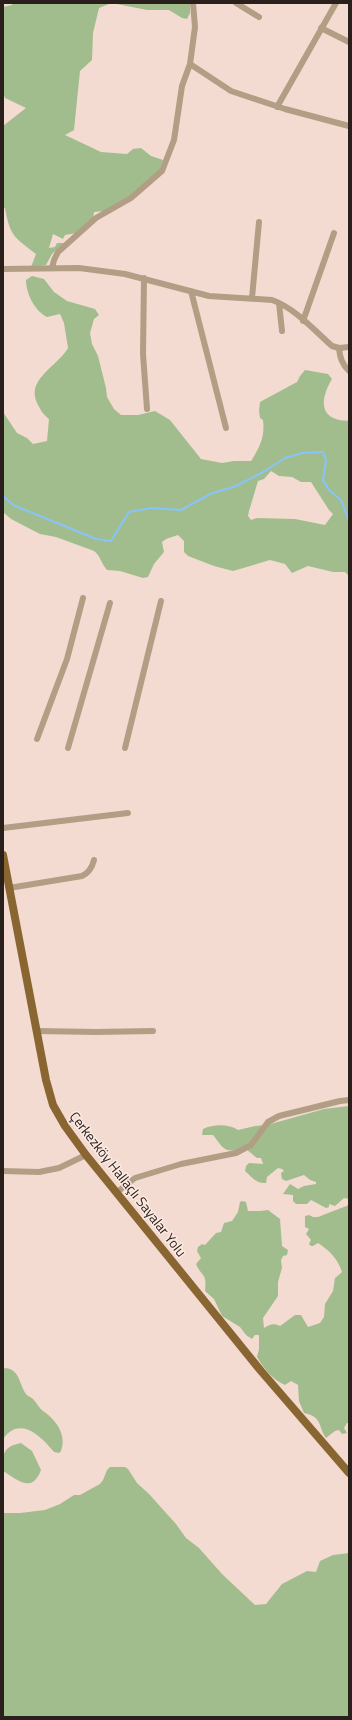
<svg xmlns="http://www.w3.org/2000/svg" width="352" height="1720" viewBox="0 0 352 1720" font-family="'Titillium Web',sans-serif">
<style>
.green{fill:#a2bd8d;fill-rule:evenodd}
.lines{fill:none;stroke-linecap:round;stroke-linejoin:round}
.stream{stroke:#88c4f9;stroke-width:2}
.minor{stroke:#b29e84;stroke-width:6}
.major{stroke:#896631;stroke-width:8}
.labels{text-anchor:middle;stroke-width:3;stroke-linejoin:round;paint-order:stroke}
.street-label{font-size:14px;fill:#29201c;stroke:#fdeae2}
</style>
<rect width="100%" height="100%" fill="#f3dbd1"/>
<!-- green -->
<path class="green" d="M12,3h178v10l-3,6 -5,-1 -13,-8h-22l-30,-6h-8l-10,4 -6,25 -1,27 -12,11 -6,59 -9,5 36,17 26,2 6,-5 8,-1 10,8 12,4 -4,12 -29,26 -25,13 -11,1 -1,7 -16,14 -12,2 -2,4 -10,-5 -4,14 6,-1 2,-4h7l-12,11 -6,11 -15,2 5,-13c-22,-17 -26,-18 -31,-46l-2,-1v-81l23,-18 -21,-10 -2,-6v-85l9,-2z
M32,276l12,3 10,13 13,9 28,8 4,6 -5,4 -4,14 2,11 6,12 8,32 1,9 7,12 7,6h17l17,-4 15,9 31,39 21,4 12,-2h17c9,-14 14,-24 12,-41l-3,-2 -1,-7 1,-9 37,-20 3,-6 5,-6 23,4 4,5c-8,13 -15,34 4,40 4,2 9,1 13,2v155l-4,-4h-12l-25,-6 -16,7 -7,-9 -15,-4 -37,11 -19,-5 -26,-10 -4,-4v-11l-6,-6 -12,4 -4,3 2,10 -10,12 -6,13 -5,1 -23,-7 -13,-1c-6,-7 -7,-15 -13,-19l-38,-14 -16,-3 -29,-15 -8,-7v-100l14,21 10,5 6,6 14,-3 2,-22c-7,-6 -7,-7 -11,-14 -14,-25 20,-39 30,-57l-4,-25 -4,-9 -13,3c-12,-6 -21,-23 -21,-37zM271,471l8,5 13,1 9,5h10l18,28 4,4 -8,11 -30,-6 -38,-1 -6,2 -3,-4 1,-5 9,-30 6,-2z
M349,1106v93l-5,-1 -9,8 -6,-2v3l-3,1 -15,-8 -4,4h-11l-3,-3v-6l-10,-1 7,-10 8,5 6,-3 12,-2v-2l-6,-2 -6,-5 -18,6 -4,-2 -1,-6 3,-2 -2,-2 -4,-1 -11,9 -1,6c-10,1 -14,-6 -21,-12l1,-5 3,-3 14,1 -2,-6h-4l-11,-9c-22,3 -20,3 -33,-14h-11l1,-6c11,-5 26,-5 35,1l17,-4 12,-1 57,-16z
M242,1201l4,1 2,9h12l8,-1 12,9 2,27 6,4 -1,5 -4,1 -2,4 1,8 -4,14v14l-15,22 1,10c6,-4 10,-5 16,-2l15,-11h6l7,12 12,-4 4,-6 1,-13 8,-13 2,-13 7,-6c-4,-13 -13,-22 -24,-29l-5,3h-2l-2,-2 2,-4 -5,-6 3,-5 -4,-2v-11l4,-1 4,2h5l31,-12v218h-2l-3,5 3,5 -5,1 -3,-4 -4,1 -9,7c-8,-11 -3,-21 -22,-25l-5,-12 -1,-16 -7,-4 -6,4c-12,-5 -21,-16 -28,-28l2,-8v-14h-4l-3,4 -6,-4 -6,-8 -18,-11 -8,-17 -9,-8c2,-19 -3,-13 -9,-27l5,-6 -4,-7 1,-4 4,-3 3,1 11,-12 5,-1 3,-9 8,-2 6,-9 2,-10z
M6,1368c14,2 13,16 20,26 1,2 5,3 7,5 4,4 6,9 10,12 13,9 24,23 18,40l-2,2 -5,-1c-13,-16 -34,-37 -51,-13v-70z
M21,1443l11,8 9,19c-9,24 -23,10 -38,1 0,-17 -1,-24 18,-28z
M110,1467h15l3,2 9,14 12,11 27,30 10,14 13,10 23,26 33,31 11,-1 16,-20 25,-13 9,1 4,-11 13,-6 16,-2v164h-346v-204h17l25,-3 15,-6 14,-9h6l20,-11 3,-4 4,-10z"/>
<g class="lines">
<!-- stream -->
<path class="stream" d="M3,496l10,9 83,34 15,2 18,-29 22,-4 30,2 29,-16 26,-8 29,-15 20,-13 17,-5 21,-1 3,8 -3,20 6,10 12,10 8,21"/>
<!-- minor -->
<path class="minor" d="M236,3l23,14
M321,28l28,14
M190,64l41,27 54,18 64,17
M277,107l59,-104
M52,268l2,-8 4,-8 38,-34 35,-20 31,-27 12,-31 8,-54 8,-22 5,-37 -2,-24
M3,269l76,-1 46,6 84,22 63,4c23,8 42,30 60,46l7,2 10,-1
M144,278l-1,76 4,55
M191,291l35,137
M252,298l7,-76
M279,303l3,28
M303,321l31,-88
M339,348c1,10 3,16 10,23
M37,739l30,-80 16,-61
M68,748l42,-145
M125,748l36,-147
M3,828l125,-15
M9,888l73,-12c7,-3 10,-8 12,-16
M37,1031l59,1 57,-1
M3,1171l36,1 20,-4 27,-13
M116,1193l19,-15 46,-14 55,-11 15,-8 17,-23 11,-6 61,-15 9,-1"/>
<!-- major -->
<path class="major" d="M3,855l43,225 7,25 12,21 21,29 175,216 88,102"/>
</g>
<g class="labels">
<!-- street labels -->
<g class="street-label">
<text transform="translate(128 1184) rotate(52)" y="5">Çerkezköy Hallaçlı Sayalar Yolu</text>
</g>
</g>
<!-- border -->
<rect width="352" height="1720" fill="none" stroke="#29201c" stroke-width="8"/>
</svg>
